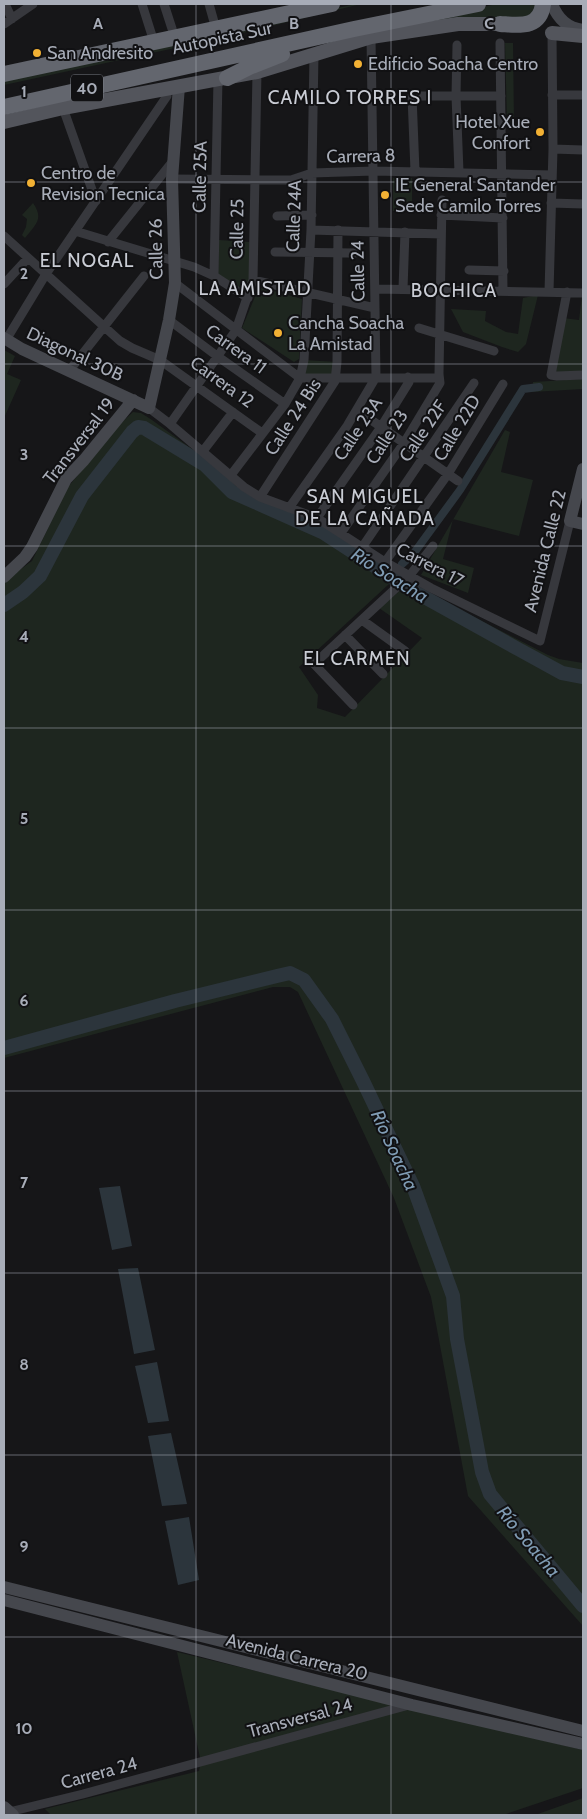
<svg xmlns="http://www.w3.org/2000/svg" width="587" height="1819" viewBox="0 0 587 1819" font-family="Cabin,sans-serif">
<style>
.green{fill:#1e261f;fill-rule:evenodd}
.water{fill:#2c353c}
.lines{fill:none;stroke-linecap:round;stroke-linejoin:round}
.canal{stroke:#2c353c;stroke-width:8}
.river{stroke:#2c353c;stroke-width:14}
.street{stroke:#37383d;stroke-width:9}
.secondary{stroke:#45474d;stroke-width:12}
.primary{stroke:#53555c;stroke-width:14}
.highway{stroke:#63666e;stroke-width:16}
.grid{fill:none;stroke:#a8adb8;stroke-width:1;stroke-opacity:0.55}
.poi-dot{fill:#f2b134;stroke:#111113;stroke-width:2}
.labels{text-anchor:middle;stroke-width:4;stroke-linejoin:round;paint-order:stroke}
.shield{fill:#111113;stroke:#7b7e86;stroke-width:1}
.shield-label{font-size:16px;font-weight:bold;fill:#a8adb8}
.street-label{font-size:18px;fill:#a8adb8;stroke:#111113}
.poi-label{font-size:18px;fill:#a8adb8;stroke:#111113;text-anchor:start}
.neighbourhood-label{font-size:19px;letter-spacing:1px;fill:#c9ccd4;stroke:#111113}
.water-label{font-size:19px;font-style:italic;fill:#7f9bb3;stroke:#111113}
.grid-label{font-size:16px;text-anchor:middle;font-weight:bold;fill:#a8adb8;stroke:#111113;stroke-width:4;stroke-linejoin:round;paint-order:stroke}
</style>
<rect width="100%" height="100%" fill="#161618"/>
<!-- green -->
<path class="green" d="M356,4h5l-135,33 -222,48v-6z
M497,4h42l-8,15 -131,5z
M505,43h8l1,80h-7z
M393,178h19v33h-19z
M33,203c11,16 3,21 -8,35l-3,-3 4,-8 1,-8 -5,-4z
M219,240l31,2v38l-3,13 -29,-19z
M259,287l43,12 -3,60 -5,3 -52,-34z
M538,295l-12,49 -8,8 -16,-5 -39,-15 -12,-23 35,2 -1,10 21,11 12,2 5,-36z
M582,296h1v77l-31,2 11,-57 16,2z
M4,350l11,6 -8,18 14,6 -17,38z
M304,360l33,2 -1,16h-36z
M583,379v10l-51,3 1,-10z
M133,412l8,1 11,7 62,45 35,30 66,27 95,62 138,71 11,4 24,4v963l-115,-130 -37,-199 -37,-99 -96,-206 -8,-5h-17l-269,71v-477l28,-20 36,-74 51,-62zM389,584h5l8,5 -23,19 43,30 -77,79 -28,-9 1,-13 -19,-28z
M505,430l5,2 -9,40 32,8 -14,56 -66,-17 -10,40 31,9 -6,25 -47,-18z
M177,1652l406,98v38l-80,27h-452l-6,-6 154,-38 2,-9z
M583,1798v17h-49h1z"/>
<!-- water -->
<path class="water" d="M120,1186l12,60 -20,4 -13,-62z
M138,1268l17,82 -21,4 -16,-85z
M157,1362l12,59 -21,2 -13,-57z
M171,1433l16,71 -25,2 -14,-70z
M189,1517l10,63 -21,5 -13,-64z"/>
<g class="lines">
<!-- canal -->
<path class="canal" d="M402,564l12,-11 46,-63 63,-101 16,-2"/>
<!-- river -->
<path class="river" d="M4,605l19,-13 17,-16 42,-80 50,-64 6,-5 6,1 61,37 27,27 90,40 86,56 110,61 44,24 21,4
M4,1048l171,-47 102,-25 13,-3 14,7 28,39 31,62 50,105 40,110 4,43 25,133 8,22 93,112"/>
<!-- street -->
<path class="street" d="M5,4l7,15
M142,4l12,38
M164,4l11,34
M209,4l7,25
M4,24l29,-20
M500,43l3,248
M457,45l-1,51 3,76
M552,95h31
M63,108l33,93
M553,149l30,1
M415,171l-3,-75h89
M172,179l119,1 21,-7 62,-2 178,4
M551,203l32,1
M441,215l62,3
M277,216l35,-1
M311,230l130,4
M75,231l119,36 20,9 34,22
M4,236l116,105 12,7 28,12 102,73
M108,242l65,-81
M275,252l80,1
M469,270l35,1
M214,276l4,-197
M253,280l122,28
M175,283l125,95h139
M4,284l24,-26
M375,289l208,4
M403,289l2,-57
M549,292l4,-143 -1,-116
M567,292l-16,83 6,1 26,-1
M169,320l48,36 68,48
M419,328l75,23
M6,340l40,-66 121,-178
M69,371l75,-95
M149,408l21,16 74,63 16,10 57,21 68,44 46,26 109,53 30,-120
M357,410l101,71
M170,424l66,-94 17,-50 4,-208
M203,451l30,-39
M231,475l54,-71 15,-26 4,-18 7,-130 3,-176
M260,497l75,-116 2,-19 1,-132
M289,508l58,-82 29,-49 -5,-340
M317,518l64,-91 28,-45 -1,-5
M341,533l63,-90 36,-60 -1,-9 3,-174
M363,546l111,-163
M385,562l63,-88 55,-90
M362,620l43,31
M345,635l38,39
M353,705l-39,-41 96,-89 23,-29
M9,1812l74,-18 326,-89"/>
<!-- secondary -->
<path class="secondary" d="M552,4c6,15 15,24 31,26
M4,338l18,11 127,59 20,-88 6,-37 -3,-104 7,-93
M583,469l-13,52 13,3
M4,577l21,-20 7,-10 34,-68 18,-19 49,-60
M4,1587l579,144
M4,1600l408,105 171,39
M4,1807l9,8"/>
<!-- primary -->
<path class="primary" d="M552,33l31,3
M4,122l59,-14 194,-36 114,-35 87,-13h42"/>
<!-- highway -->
<path class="highway" d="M500,24c19,1 40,5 43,-20
M4,74l328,-70
M227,78l22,-11 33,-13
M4,107l350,-78 124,-25"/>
</g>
<!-- grid -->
<path class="grid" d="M196,4v1811M391,4v1811M4,182h579M4,364h579M4,546h579M4,728h579M4,910h579M4,1091h579M4,1273h579M4,1455h579M4,1637h579"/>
<!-- markers -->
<g class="poi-dot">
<circle cx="37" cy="53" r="5"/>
<circle cx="358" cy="64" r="5"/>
<circle cx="540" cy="132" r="5"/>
<circle cx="31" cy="183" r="5"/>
<circle cx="385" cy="195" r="5"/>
<circle cx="278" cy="333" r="5"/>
</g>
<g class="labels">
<!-- shield labels -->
<rect class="shield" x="71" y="74.5" width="32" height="27" rx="4"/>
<g class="shield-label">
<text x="87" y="94">40</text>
</g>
<!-- street labels -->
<g class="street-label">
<text transform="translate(222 38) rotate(-12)" y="6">Autopista Sur</text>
<text transform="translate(361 156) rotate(-1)" y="6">Carrera 8</text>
<text transform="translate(200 177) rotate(-89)" y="6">Calle 25A</text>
<text transform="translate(294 216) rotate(-88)" y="6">Calle 24A</text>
<text transform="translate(237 229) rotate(-89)" y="6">Calle 25</text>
<text transform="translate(156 249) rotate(-91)" y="6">Calle 26</text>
<text transform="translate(358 271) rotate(-91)" y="6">Calle 24</text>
<text transform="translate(236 349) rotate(36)" y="6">Carrera 11</text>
<text transform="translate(75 354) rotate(25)" y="6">Diagonal 30B</text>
<text transform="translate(222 382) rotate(36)" y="6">Carrera 12</text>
<text transform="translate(293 417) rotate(-57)" y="6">Calle 24 Bis</text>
<text transform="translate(457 428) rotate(-59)" y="6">Calle 22D</text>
<text transform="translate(358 429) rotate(-56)" y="6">Calle 23A</text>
<text transform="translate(423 431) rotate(-56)" y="6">Calle 22F</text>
<text transform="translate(387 437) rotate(-57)" y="6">Calle 23</text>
<text transform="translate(79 441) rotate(-52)" y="6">Transversal 19</text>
<text transform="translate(545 551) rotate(-76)" y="6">Avenida Calle 22</text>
<text transform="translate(430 565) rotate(28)" y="6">Carrera 17</text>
<text transform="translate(297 1657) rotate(14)" y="6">Avenida Carrera 20</text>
<text transform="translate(300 1718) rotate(-15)" y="6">Transversal 24</text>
<text transform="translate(99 1773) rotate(-15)" y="6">Carrera 24</text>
</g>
<!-- poi labels -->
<g class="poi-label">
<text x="47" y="59">San Andresito</text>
<text x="368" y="70">Edificio Soacha Centro</text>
<text x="530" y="128" text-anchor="end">Hotel Xue<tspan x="530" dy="21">Confort</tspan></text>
<text x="41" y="179">Centro de<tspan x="41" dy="21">Revision Tecnica</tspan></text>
<text x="395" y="191">IE General Santander<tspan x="395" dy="21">Sede Camilo Torres</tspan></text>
<text x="288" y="329">Cancha Soacha<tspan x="288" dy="21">La Amistad</tspan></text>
</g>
<!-- neighbourhood labels -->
<g class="neighbourhood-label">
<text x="350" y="104">CAMILO TORRES I</text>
<text x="87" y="267">EL NOGAL</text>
<text x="255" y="295">LA AMISTAD</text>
<text x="454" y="297">BOCHICA</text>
<text x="365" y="503">SAN MIGUEL<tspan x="365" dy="22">DE LA CAÑADA</tspan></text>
<text x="357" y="665">EL CARMEN</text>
</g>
<!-- water labels -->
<g class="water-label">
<text transform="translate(390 575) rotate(32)" y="7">Río Soacha</text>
<text transform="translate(395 1150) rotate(65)" y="7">Río Soacha</text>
<text transform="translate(529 1541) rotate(50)" y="7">Río Soacha</text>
</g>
</g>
<g class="grid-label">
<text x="98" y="29">A</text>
<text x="294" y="29">B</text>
<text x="489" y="29">C</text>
<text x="24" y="97">1</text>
<text x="24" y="279">2</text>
<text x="24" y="460">3</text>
<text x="24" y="642">4</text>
<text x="24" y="824">5</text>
<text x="24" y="1006">6</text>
<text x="24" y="1188">7</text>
<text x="24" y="1370">8</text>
<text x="24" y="1552">9</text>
<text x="24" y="1734">10</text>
</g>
<!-- border -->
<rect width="587" height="1819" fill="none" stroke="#a8adb8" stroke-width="10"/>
</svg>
